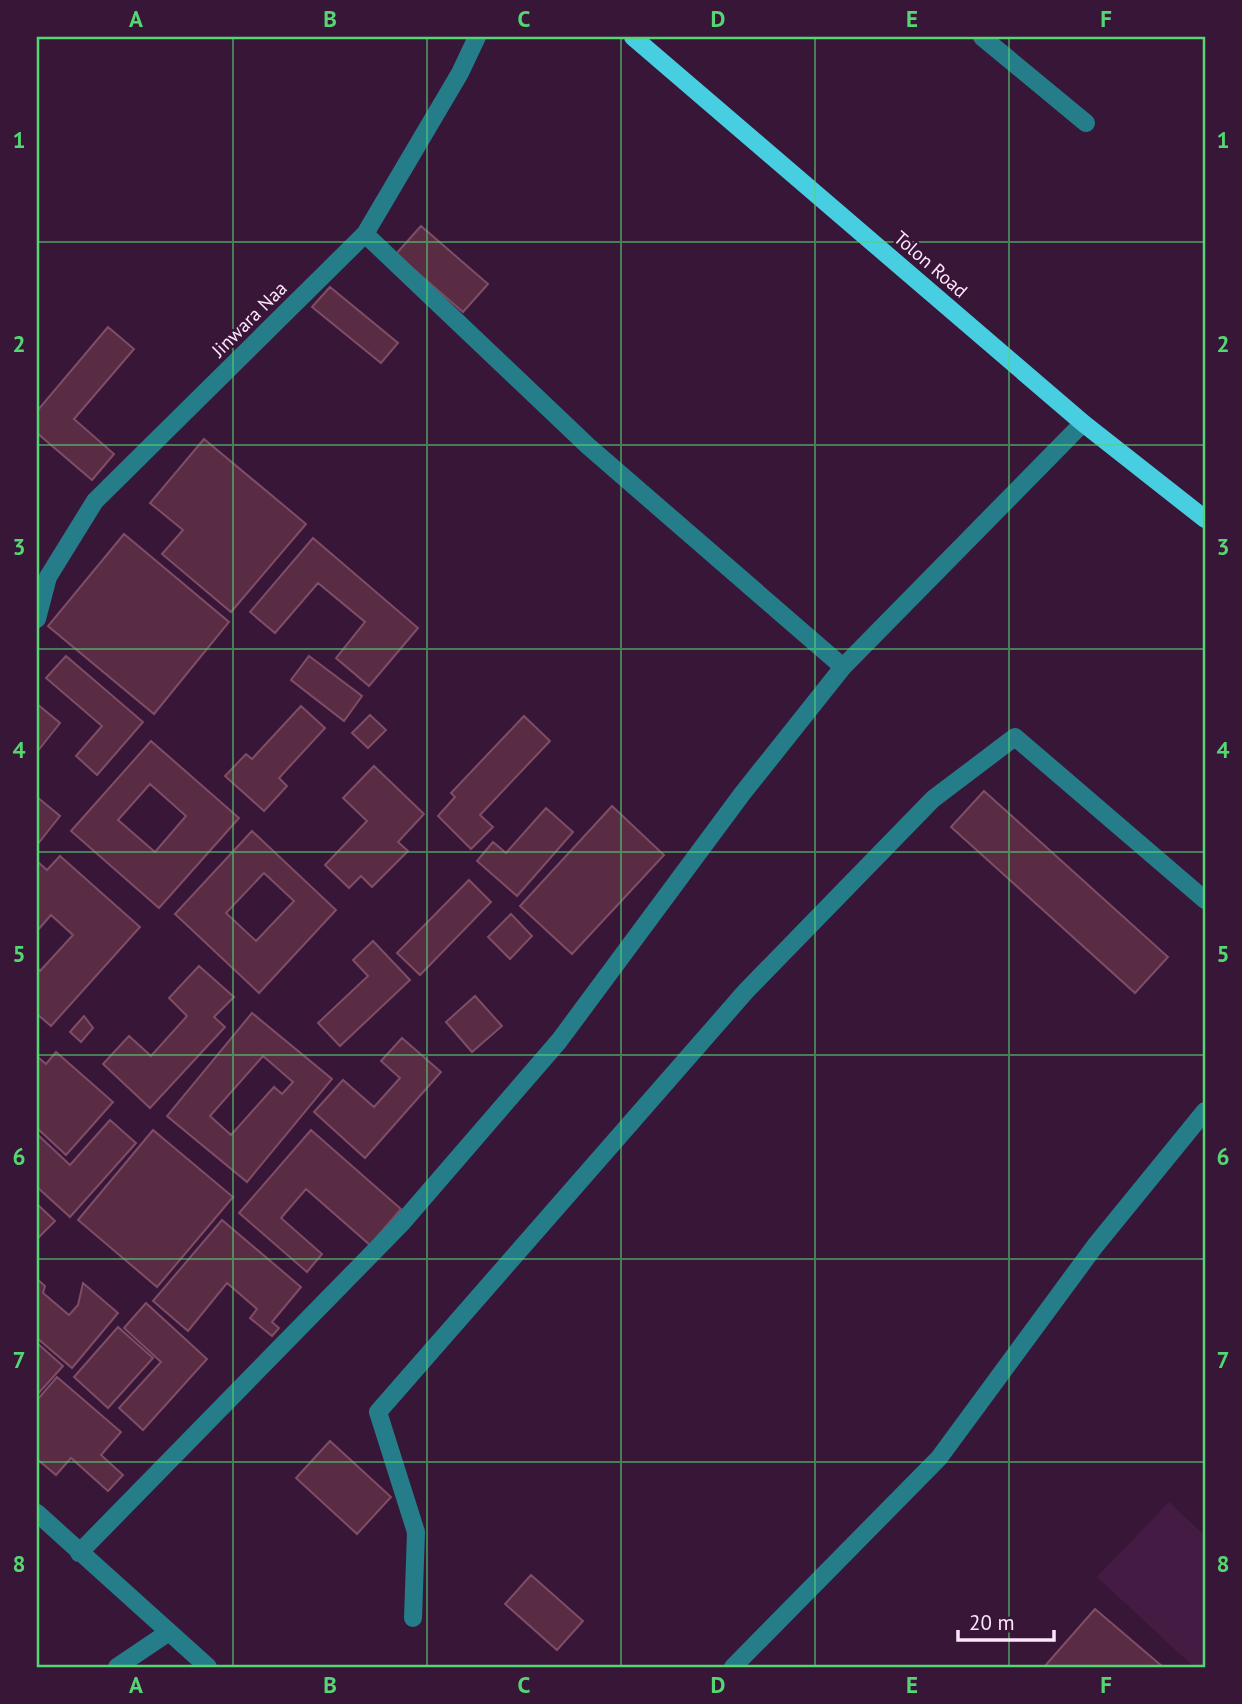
<svg xmlns="http://www.w3.org/2000/svg" width="1242" height="1704" viewBox="0 0 1242 1704" font-family="'PT Sans',sans-serif">
<style>
.built{fill:#441c43}
.building{fill:#5a2c44;stroke:#7f4d66;stroke-width:2;fill-rule:evenodd}
.lines{fill:none;stroke-linecap:round;stroke-linejoin:round}
.minor{stroke:#247d89;stroke-width:18}
.major{stroke:#48cee1;stroke-width:18}
.grid{fill:none;stroke:#54d672;stroke-width:2;stroke-opacity:0.55}
.labels{text-anchor:middle;stroke-width:5;stroke-linejoin:round;paint-order:stroke}
.street-label{font-size:19px;fill:#fde6fc;stroke:#381638}
.neatline{fill:none;stroke:#54d672;stroke-width:2.5}
.grid-label{font-size:23px;text-anchor:middle;font-weight:bold;fill:#54d672}
</style>
<rect width="100%" height="100%" fill="#381638"/>
<!-- built -->
<path class="built" d="M1169,1502l36,34v131h-11l-97,-90z"/>
<!-- building -->
<path class="building" d="M421,226l67,58 -25,28 -67,-58z
M330,287l68,56 -17,20 -69,-56z
M108,327l26,22 -60,70 40,35 -22,26 -55,-47v-22z
M204,439l102,85 -75,88 -69,-58 21,-24 -33,-27z
M124,534l105,88 -75,92 -106,-88z
M313,538l105,90 -49,58 -33,-28 29,-36 -47,-39 -43,50 -25,-21z
M66,656l77,66 -46,53 -21,-19 26,-30 -56,-48z
M309,656l53,40 -18,25 -53,-41z
M37,704l23,19 -23,29z
M301,706l24,22 -46,50 8,8 -23,25 -39,-35 21,-22 6,5z
M370,715l16,15 -18,18 -16,-15z
M524,716l26,25 -70,74 13,12 -22,22 -33,-33 17,-19 -4,-4z
M151,741l88,77 -80,90 -88,-77zM150,784l36,32 -31,36 -37,-32z
M374,766l50,48 -26,28 10,9 -36,36 -11,-11 -12,12 -24,-23 42,-44 -24,-23z
M984,791l184,166 -33,36 -184,-166z
M37,797l23,19 -23,29z
M612,806l52,49 -92,99 -52,-48z
M546,808l27,24 -56,64 -40,-35 16,-19 13,11z
M252,831l84,79 -77,83 -84,-79zM264,873l30,28 -38,40 -30,-28z
M60,856l80,71 -89,99 -14,-12v-46l3,3 33,-36 -22,-20 -14,16v-67l1,-2 9,8z
M469,880l22,22 -71,73 -23,-22z
M511,914l21,22 -22,23 -22,-22z
M373,941l37,39 -70,66 -22,-23 50,-47 -15,-16z
M199,966l35,31 -20,20 11,10 -75,81 -47,-44 26,-28 22,20 36,-40 -18,-18z
M475,996l27,30 -30,26 -26,-30z
M252,1013l80,66 -85,103 -80,-66zM263,1056l30,26 -11,12 -8,-7 -43,48 -21,-19z
M84,1016l9,12 -12,14 -11,-10z
M402,1038l39,34 -76,86 -51,-46 29,-32 31,27 26,-29 -19,-17z
M56,1052l57,50 -47,53 -29,-27v-68l2,-2 7,6z
M110,1120l26,23 -66,74 -33,-30v-53l33,31z
M153,1130l80,67 -76,90 -79,-67z
M311,1130l90,79 -31,36 -64,-56 -25,29 41,36 -15,18 -68,-59z
M37,1204l18,17 -18,18z
M222,1220l79,67 -29,35 7,6 -7,8 -22,-18 7,-9 -30,-26 -39,48 -35,-30z
M37,1279l8,7 -2,7 26,22 9,-10 5,-22 35,30 -46,55 -35,-30z
M146,1303l61,56 -64,71 -24,-22 42,-46 -37,-34z
M118,1327l35,31 -45,50 -34,-31z
M37,1343l26,23 -26,29z
M57,1377l64,55 -20,23 22,20 -15,16 -37,-33 -15,17 -19,-16v-59z
M330,1441l61,56 -34,37 -61,-56z
M531,1575l52,46 -26,29 -52,-46z
M1095,1609l68,58h-119z"/>
<g class="lines">
<!-- minor -->
<path class="minor" d="M982,37l104,86
M365,234l223,212 255,221
M37,619l11,-42 47,-76 270,-267 95,-161 17,-36
M37,1513l171,154
M79,1553l322,-329 158,-183 183,-247 101,-127 240,-244
M413,1618l3,-86 -38,-120 368,-421 187,-192 82,-62 190,163
M117,1667l52,-35
M733,1667l206,-209 156,-212 110,-135"/>
<!-- major -->
<path class="major" d="M633,37l450,386 122,96"/>
</g>
<!-- grid -->
<path class="grid" d="M233,37v1630M427,37v1630M621,37v1630M815,37v1630M1009,37v1630M37,242h1168M37,445h1168M37,649h1168M37,852h1168M37,1055h1168M37,1259h1168M37,1462h1168"/>
<g class="labels">
<!-- street labels -->
<g class="street-label">
<text transform="translate(931 264) rotate(41)" y="7">Tolon Road</text>
<text transform="translate(249 319) rotate(-45)" y="7">Jinwara Naa</text>
</g>
</g>
<!-- border -->
<rect width="1242" height="1704" fill="none" stroke="#381638" stroke-width="77"/>
<!-- scale -->
<path d="M958 1630v10h96v-10" fill="none" stroke="#fde6fc" stroke-width="3.5"/>
<text x="969" y="1630" font-size="21" fill="#fde6fc" stroke="#381638" stroke-width="5" paint-order="stroke">20 m</text>
<rect x="38" y="38" width="1166" height="1628" class="neatline"/>
<g class="grid-label">
<text x="136" y="27">A</text>
<text x="330" y="27">B</text>
<text x="524" y="27">C</text>
<text x="718" y="27">D</text>
<text x="912" y="27">E</text>
<text x="1106" y="27">F</text>
<text x="19" y="148">1</text>
<text x="1223" y="148">1</text>
<text x="19" y="352">2</text>
<text x="1223" y="352">2</text>
<text x="19" y="555">3</text>
<text x="1223" y="555">3</text>
<text x="19" y="758">4</text>
<text x="1223" y="758">4</text>
<text x="19" y="962">5</text>
<text x="1223" y="962">5</text>
<text x="19" y="1165">6</text>
<text x="1223" y="1165">6</text>
<text x="19" y="1368">7</text>
<text x="1223" y="1368">7</text>
<text x="19" y="1572">8</text>
<text x="1223" y="1572">8</text>
<text x="136" y="1693">A</text>
<text x="330" y="1693">B</text>
<text x="524" y="1693">C</text>
<text x="718" y="1693">D</text>
<text x="912" y="1693">E</text>
<text x="1106" y="1693">F</text>
</g>
</svg>
